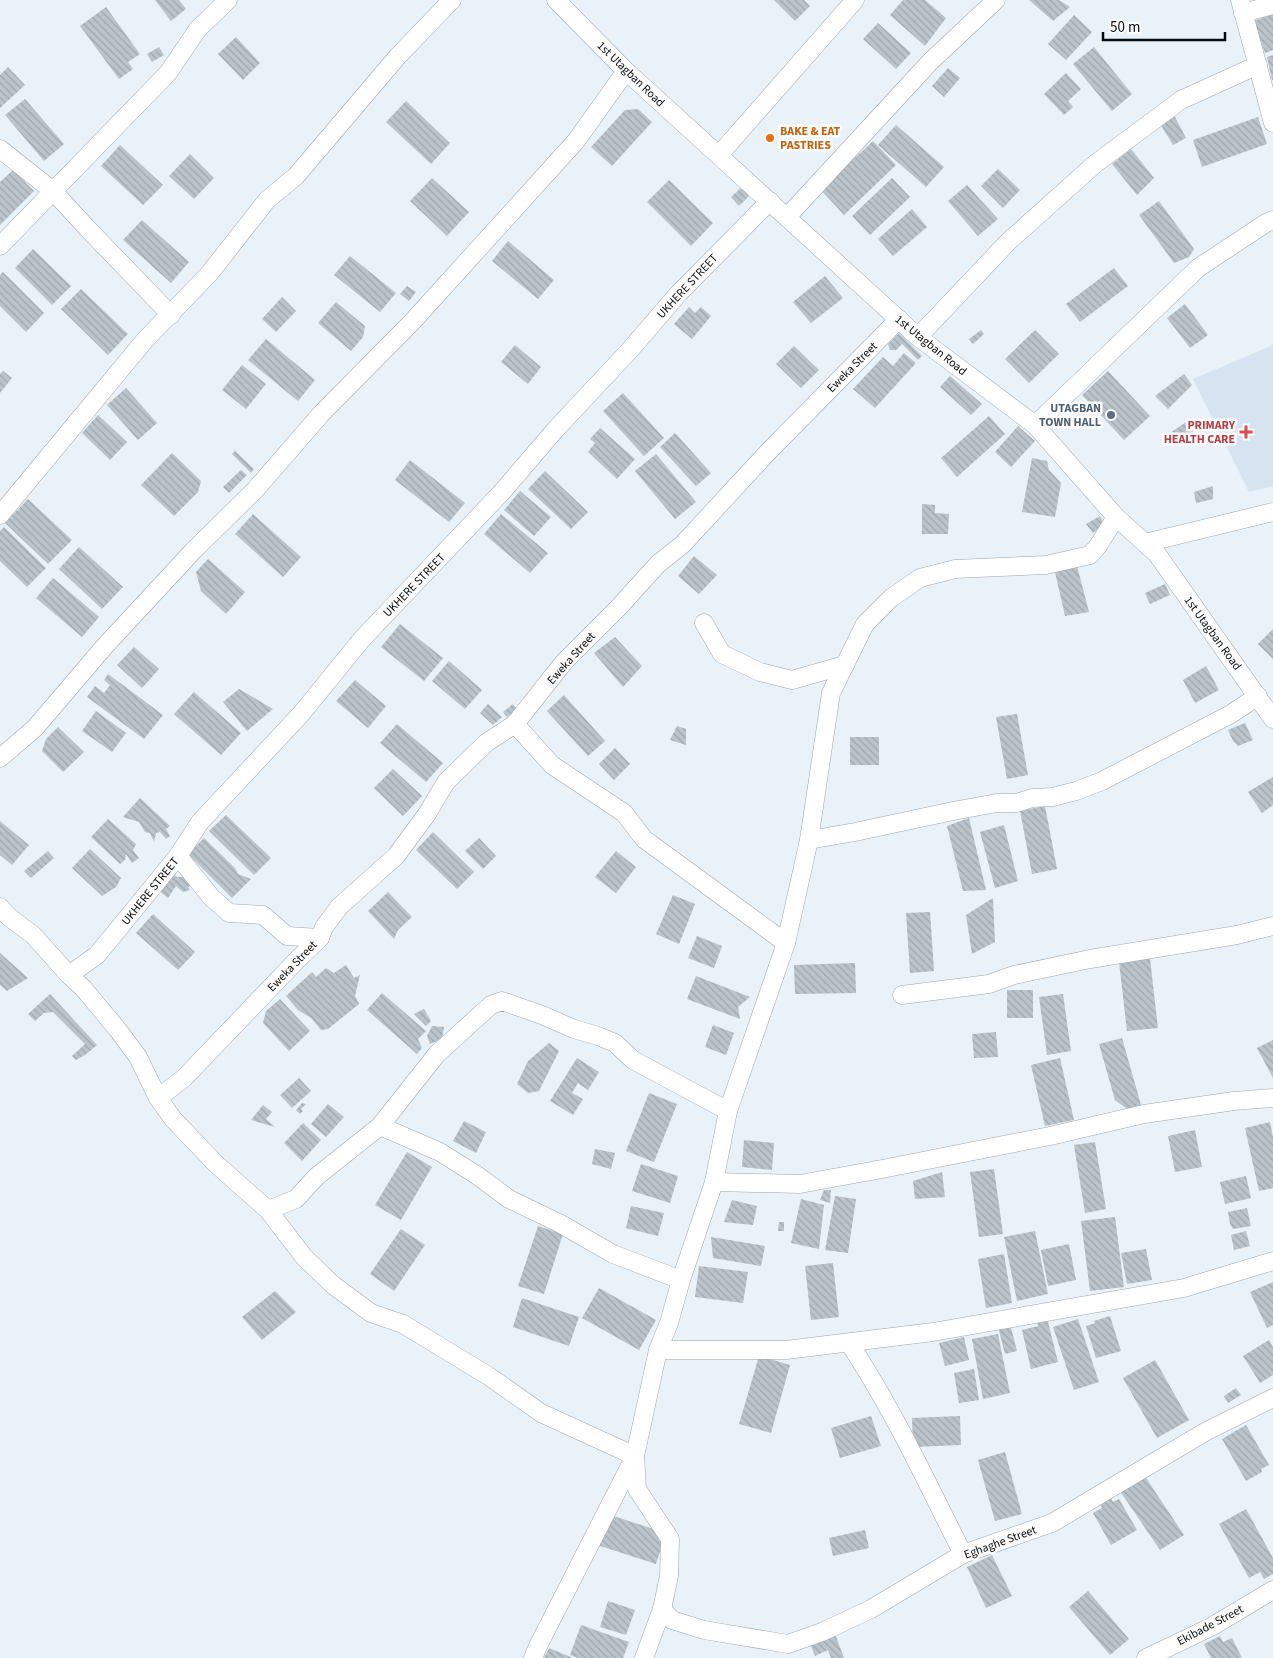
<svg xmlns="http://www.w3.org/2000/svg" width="1273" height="1658" viewBox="0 0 1273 1658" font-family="'Source Sans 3',sans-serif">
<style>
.built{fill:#d5e4f0}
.building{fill:url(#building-back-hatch)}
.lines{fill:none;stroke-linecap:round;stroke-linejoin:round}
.street-casing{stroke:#9fa6ae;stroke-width:19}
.street{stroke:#fff;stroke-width:18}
.food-dot{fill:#e8710a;stroke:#fff;stroke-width:2}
.service-dot{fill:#5c6f8a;stroke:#fff;stroke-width:2}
.health-dot{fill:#e0444e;stroke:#fff;stroke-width:2}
.labels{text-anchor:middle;stroke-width:5;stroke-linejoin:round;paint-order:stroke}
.street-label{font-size:12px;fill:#090c0e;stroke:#fff}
.food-label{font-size:12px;font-weight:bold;fill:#c56008;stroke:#fff;text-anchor:start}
.service-label{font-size:12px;font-weight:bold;fill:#4e5e75;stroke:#fff;text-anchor:end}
.health-label{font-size:12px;font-weight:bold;fill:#be3a42;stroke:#fff;text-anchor:end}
</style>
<defs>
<pattern id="building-back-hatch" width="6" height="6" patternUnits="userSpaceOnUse" patternTransform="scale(1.25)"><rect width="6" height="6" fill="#bbc4cb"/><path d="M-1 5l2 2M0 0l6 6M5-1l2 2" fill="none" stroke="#9fa7ad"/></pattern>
</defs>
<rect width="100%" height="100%" fill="#e9f1f9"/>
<polygon class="built" points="1273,345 1273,486 1249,492 1193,379"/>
<g class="building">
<polygon points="155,0 179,0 186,9 171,21"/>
<polygon points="774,0 804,0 810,6 795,21"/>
<polygon points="903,0 925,0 946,18 925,46 890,15"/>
<polygon points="1029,0 1059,0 1070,7 1053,21"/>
<polygon points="106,7 140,54 128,62 133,69 119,79 80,26"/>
<polygon points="1273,14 1273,50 1265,53 1254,21"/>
<polygon points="1074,15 1092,32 1066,60 1048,44"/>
<polygon points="878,23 911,53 896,69 863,39"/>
<polygon points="236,37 260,63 243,80 218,54"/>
<polygon points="159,47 164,55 152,62 147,54"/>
<polygon points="1094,47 1132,94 1112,111 1073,64"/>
<polygon points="1273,55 1273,80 1272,80 1267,57"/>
<polygon points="8,67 25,85 0,108 0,75"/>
<polygon points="948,68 960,78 944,97 932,86"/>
<polygon points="1066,73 1081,89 1068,101 1073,107 1064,115 1044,94"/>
<polygon points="25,99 64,144 44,161 5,115"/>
<polygon points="406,101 450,143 431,164 386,122"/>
<polygon points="638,109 652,122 612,166 591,147 625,110"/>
<polygon points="1174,115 1186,138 1173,145 1159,122"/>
<polygon points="1258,117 1267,144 1202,167 1193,140"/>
<polygon points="896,125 944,167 926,187 878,145"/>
<polygon points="873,141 896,165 844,215 821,190"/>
<polygon points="120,145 163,185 143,205 101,166"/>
<polygon points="1131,149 1154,178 1137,195 1112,164"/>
<polygon points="190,154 214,178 194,199 169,176"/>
<polygon points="998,169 1020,190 1003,208 981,186"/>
<polygon points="13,170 34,191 0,225 0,182"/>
<polygon points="432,178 469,212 447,236 410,201"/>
<polygon points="892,178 910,197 870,235 852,216"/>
<polygon points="669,180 713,223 691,246 647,202"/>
<polygon points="967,185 998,219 978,236 948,201"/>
<polygon points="743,186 751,194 739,206 731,197"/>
<polygon points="1159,201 1194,249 1189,257 1174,263 1139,215"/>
<polygon points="912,209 927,227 893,256 878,239"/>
<polygon points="142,220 189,262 171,283 123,240"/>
<polygon points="508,241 554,280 538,299 492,261"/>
<polygon points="33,249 71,286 52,305 15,268"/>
<polygon points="350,256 396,293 380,312 334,275"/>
<polygon points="1114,268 1128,286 1080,322 1066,304"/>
<polygon points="3,272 44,313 26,332 0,306 0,275"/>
<polygon points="825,276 843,298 811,323 793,302"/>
<polygon points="407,286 416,292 409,301 400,294"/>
<polygon points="81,289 128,334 108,355 61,309"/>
<polygon points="282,297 296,311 276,332 262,319"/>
<polygon points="336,302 365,326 363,337 351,351 318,323"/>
<polygon points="1185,304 1208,335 1190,348 1167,318"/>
<polygon points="689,307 695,313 701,307 711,316 692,339 674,324"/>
<polygon points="981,330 984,334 973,344 969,339"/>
<polygon points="1035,330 1059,354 1029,383 1005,359"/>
<polygon points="899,333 922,356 918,360 902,344 896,350 890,350 888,344"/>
<polygon points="266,339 315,380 298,401 248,360"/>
<polygon points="515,345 541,367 528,384 501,362"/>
<polygon points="794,346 819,370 801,388 776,364"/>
<polygon points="904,353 916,363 875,408 853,389 883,357 893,366"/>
<polygon points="242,365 266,384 246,409 222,390"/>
<polygon points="3,371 12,378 0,393 0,374"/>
<polygon points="1108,371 1150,416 1124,440 1082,395"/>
<polygon points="1184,374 1192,385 1168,409 1155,396"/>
<polygon points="950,376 982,404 971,415 940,387"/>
<polygon points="126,388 157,423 138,440 107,405"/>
<polygon points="623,393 664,438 644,456 603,411"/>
<polygon points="98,415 127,442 110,460 82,433"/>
<polygon points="989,416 1005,434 957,477 941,458"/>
<polygon points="1189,420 1196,429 1176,443 1170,433"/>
<polygon points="1018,426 1035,441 1011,467 995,452"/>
<polygon points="600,428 635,459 617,479 588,452 595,443 590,439"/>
<polygon points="675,433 711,473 696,486 660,447"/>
<polygon points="235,451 254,469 251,473 232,454"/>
<polygon points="172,453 201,481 198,492 174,516 141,485"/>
<polygon points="656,454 696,502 675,519 635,471"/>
<polygon points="1032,458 1047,461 1049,470 1061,483 1055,517 1022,512"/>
<polygon points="410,460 465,503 449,522 395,480"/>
<polygon points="241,470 247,475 229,493 223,487"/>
<polygon points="545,471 588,512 571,529 528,489"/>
<polygon points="1213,486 1213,499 1196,503 1194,492"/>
<polygon points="520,491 551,517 534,536 504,510"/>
<polygon points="28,499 72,540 48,564 5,523"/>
<polygon points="922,504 935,505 935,513 949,514 948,534 922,534"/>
<polygon points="253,514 301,557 283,577 235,534"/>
<polygon points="501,514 548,553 530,573 484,534"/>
<polygon points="1100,516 1104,524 1093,533 1086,524"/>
<polygon points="4,527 46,568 27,587 0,561 0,531"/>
<polygon points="79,547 123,587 102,609 59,569"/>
<polygon points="694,556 717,575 699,594 678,576"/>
<polygon points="208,559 245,592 226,614 201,591 196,572"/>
<polygon points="1077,566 1089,612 1065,616 1055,572"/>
<polygon points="53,578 99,617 82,637 36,598"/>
<polygon points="1165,584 1170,595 1150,604 1145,593"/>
<polygon points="400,624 443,658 424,681 381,647"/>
<polygon points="1273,629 1273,659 1258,644"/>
<polygon points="615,637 642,666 623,687 594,653"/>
<polygon points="134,647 159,669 142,688 117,665"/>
<polygon points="449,661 482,690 465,709 432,681"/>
<polygon points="1206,666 1219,690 1195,703 1183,680"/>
<polygon points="108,674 163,715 144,739 87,697 95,686 104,693 110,685 104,680"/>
<polygon points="355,680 386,706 368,728 336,701"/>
<polygon points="239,689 273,709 247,731 223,702"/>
<polygon points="194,692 241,733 221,755 174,714"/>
<polygon points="564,695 605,741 588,756 547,711"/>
<polygon points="488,704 502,717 493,725 480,713"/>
<polygon points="513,704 517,709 507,717 503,712"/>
<polygon points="96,711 126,733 112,752 82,731"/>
<polygon points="1017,714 1028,775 1007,779 996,717"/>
<polygon points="1245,723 1253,740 1238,746 1233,741 1228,730"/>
<polygon points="397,724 443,763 426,782 380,743"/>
<polygon points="677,726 686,729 686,745 670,740"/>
<polygon points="58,727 84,752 63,772 42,751 46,739"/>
<rect x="850" y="737" width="29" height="28"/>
<polygon points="615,748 630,764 614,780 599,764"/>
<polygon points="393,769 422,796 403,816 374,788"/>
<polygon points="1273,777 1273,805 1262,813 1248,792"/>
<polygon points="140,798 170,826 166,829 170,836 166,839 160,832 156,833 154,842 150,833 145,832 139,822 123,817"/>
<polygon points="1045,806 1057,869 1032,874 1020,811"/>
<polygon points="226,815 271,858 254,875 209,831"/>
<polygon points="969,818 986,890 963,891 947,826"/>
<polygon points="108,819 136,844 133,850 139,858 132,863 126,854 125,860 120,864 91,837"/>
<polygon points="0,821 29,845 12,865 0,855"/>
<polygon points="1004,825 1018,881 995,888 980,832"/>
<polygon points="433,832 474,872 457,889 416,850"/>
<polygon points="204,838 235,868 238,874 251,879 232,898 188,854"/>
<polygon points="479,838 496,856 483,869 465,851"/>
<polygon points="90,849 121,878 116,887 102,896 72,868"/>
<polygon points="48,851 54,858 31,878 24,871"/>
<polygon points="616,851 636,867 616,893 595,877"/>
<polygon points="174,874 177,877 184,877 191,885 188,887 190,890 183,892 176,886 168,898 158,890 167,879"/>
<polygon points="388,892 412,917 398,930 394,939 368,911"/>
<polygon points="673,895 695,904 679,944 656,934"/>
<polygon points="993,898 995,942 972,954 966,915"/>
<polygon points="930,912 934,971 910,973 906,913"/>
<polygon points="153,914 195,952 178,970 136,933"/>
<polygon points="697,936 722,946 714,968 688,958"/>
<polygon points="0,953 28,978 7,991 0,985"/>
<polygon points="1150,959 1158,1028 1127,1031 1119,962"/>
<polygon points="855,963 856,993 795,994 794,965"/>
<polygon points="346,965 354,978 360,975 355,996 359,1004 328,1029 321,1030 311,1018 298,1010 286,996 312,972 316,977 326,968 334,973"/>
<polygon points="696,976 750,997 738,1007 740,1019 687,999"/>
<rect x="1007" y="990" width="26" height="28"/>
<polygon points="382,993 426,1031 418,1039 422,1048 417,1054 367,1010"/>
<polygon points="50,994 97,1045 85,1055 76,1060 72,1056 85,1044 53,1012 44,1013 35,1021 28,1014"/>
<polygon points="1063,994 1071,1051 1047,1055 1039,997"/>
<polygon points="280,999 310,1031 289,1051 263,1023 266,1011"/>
<polygon points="424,1009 431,1021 426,1026 414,1014"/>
<polygon points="713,1025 734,1033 726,1055 705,1047"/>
<polygon points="432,1026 444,1027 442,1039 430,1044 427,1036"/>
<polygon points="996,1032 998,1057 974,1058 972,1034"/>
<polygon points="1122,1038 1141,1105 1127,1109 1115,1100 1099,1044"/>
<polygon points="1273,1040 1273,1078 1257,1048"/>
<polygon points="549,1043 559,1051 539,1091 528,1093 517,1084 528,1061"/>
<polygon points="577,1058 599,1072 588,1090 578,1083 572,1093 583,1099 573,1115 550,1101"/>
<polygon points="1060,1058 1074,1120 1045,1126 1031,1065"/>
<polygon points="299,1078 311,1091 292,1108 280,1095"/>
<polygon points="649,1093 677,1104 654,1162 626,1151"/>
<polygon points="302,1103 306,1104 301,1109 303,1111 300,1114 296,1110"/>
<polygon points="328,1104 344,1117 326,1137 311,1124"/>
<polygon points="263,1105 272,1112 266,1119 275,1127 251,1120"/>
<polygon points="464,1121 486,1132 476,1153 453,1141"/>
<polygon points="1270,1122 1273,1137 1273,1188 1259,1191 1245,1128"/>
<polygon points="303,1123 321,1140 302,1161 284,1143"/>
<polygon points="1195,1130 1202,1167 1175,1172 1168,1136"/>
<polygon points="744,1140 774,1143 772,1170 742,1167"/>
<polygon points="1095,1142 1106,1209 1085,1213 1074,1145"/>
<polygon points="595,1149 615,1153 611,1169 592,1164"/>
<polygon points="407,1152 432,1167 401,1220 375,1205"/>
<polygon points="641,1164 678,1176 670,1203 632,1191"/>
<polygon points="994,1169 1003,1234 979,1237 970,1172"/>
<polygon points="942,1172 945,1197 915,1199 913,1181"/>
<polygon points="1246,1176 1251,1198 1225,1204 1220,1182"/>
<polygon points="824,1190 831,1190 830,1203 820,1200"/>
<polygon points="835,1196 856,1199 848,1253 825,1250"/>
<polygon points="801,1199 824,1205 819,1249 791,1243"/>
<polygon points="732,1200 757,1206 753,1225 724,1222"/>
<polygon points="631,1206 664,1213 658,1236 626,1228"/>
<polygon points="1247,1208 1251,1226 1233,1229 1230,1224 1228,1212"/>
<polygon points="1115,1217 1124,1287 1090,1291 1081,1221"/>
<polygon points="779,1222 784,1222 784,1231 778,1231"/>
<polygon points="538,1226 563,1234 544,1294 518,1286"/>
<polygon points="401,1229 425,1245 394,1291 370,1274"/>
<polygon points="1035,1231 1048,1294 1017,1301 1004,1237"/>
<polygon points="1246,1231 1250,1246 1234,1250 1231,1235"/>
<polygon points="711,1237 765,1246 761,1266 713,1258"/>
<polygon points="1069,1244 1076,1280 1048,1286 1041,1250"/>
<polygon points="1146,1249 1152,1280 1127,1284 1121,1253"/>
<polygon points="1004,1254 1012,1303 986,1308 978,1259"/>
<polygon points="833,1263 839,1317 811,1320 805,1266"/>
<polygon points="699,1266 748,1272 743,1303 695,1297"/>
<polygon points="1273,1282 1273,1325 1267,1328 1250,1292"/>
<polygon points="599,1288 656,1320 639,1350 582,1318"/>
<polygon points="275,1291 296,1312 262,1340 242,1317"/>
<polygon points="522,1298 579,1317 569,1346 513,1327"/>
<polygon points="1110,1316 1121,1351 1096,1358 1086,1326 1095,1323 1094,1321"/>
<polygon points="1047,1318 1058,1362 1031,1369 1022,1330 1038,1326 1037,1320"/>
<polygon points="1078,1319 1099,1382 1074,1390 1053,1327"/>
<polygon points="1010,1324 1017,1351 1005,1354 998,1327"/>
<polygon points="998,1334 1010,1393 983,1399 972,1339"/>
<polygon points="964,1337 969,1360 945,1366 939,1343"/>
<polygon points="1269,1340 1273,1347 1273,1375 1260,1383 1243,1356"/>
<polygon points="759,1356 790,1365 771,1433 739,1424"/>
<polygon points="1155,1360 1189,1420 1157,1438 1123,1378"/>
<polygon points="974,1369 979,1400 959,1403 954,1373"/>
<polygon points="1236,1388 1241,1395 1228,1403 1224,1396"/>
<polygon points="871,1416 881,1446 840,1458 831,1428"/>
<polygon points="960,1416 961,1445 913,1447 912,1418"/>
<polygon points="1246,1425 1269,1465 1261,1469 1262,1472 1246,1481 1222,1439"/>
<polygon points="1005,1452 1022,1514 995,1521 978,1460"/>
<polygon points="1144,1475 1184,1535 1160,1550 1120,1491"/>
<polygon points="1110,1496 1113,1502 1119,1499 1137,1530 1111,1545 1093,1513 1102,1508 1099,1502"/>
<polygon points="1246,1509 1273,1558 1273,1574 1264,1579 1260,1572 1249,1578 1219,1524"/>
<polygon points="607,1514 666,1533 656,1564 597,1545"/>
<polygon points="865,1530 869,1548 833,1556 829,1538"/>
<polygon points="992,1555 1012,1596 986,1608 967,1567"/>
<polygon points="1088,1591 1129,1639 1110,1655 1069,1607"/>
<polygon points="608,1601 635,1610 626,1635 600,1627"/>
<polygon points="581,1625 629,1642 623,1658 578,1658 570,1655"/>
<polygon points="835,1634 844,1658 831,1658 828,1650 815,1656 810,1644"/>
<polygon points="1220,1636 1223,1642 1232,1638 1242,1658 1211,1658 1204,1644"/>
<polygon points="549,1648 573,1658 544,1658"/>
</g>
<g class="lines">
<defs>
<g id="street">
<polyline points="556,0 626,71 918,337 1035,425 1116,517 1157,554 1273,719"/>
<polyline points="1240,0 1273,123"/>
<polyline points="1243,13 1273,5"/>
<polyline points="0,149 53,191 87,228 171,315"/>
<polyline points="719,155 855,0"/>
<polyline points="787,217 930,62 996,0"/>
<polyline points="0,246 168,73 198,29 228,0"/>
<polyline points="918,337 1008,242 1095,164 1181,100 1258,65"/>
<polyline points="1035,425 1198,268 1266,223 1273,220"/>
<polyline points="0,515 145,340 209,274 267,200 296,176 398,56 452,0"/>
<polyline points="1145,543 1273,512"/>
<polyline points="704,623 722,654 760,672 792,680 845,665"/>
<polyline points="515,724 552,765 624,813 644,839 786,943"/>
<polyline points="0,758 35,728 104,647 193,551 255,490 321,414 412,322 576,141 626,71"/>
<polyline points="809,840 855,832 953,811 997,803 1017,803 1032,798 1053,797 1076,791 1102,781 1231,714 1258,696"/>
<polyline points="178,856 211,897 229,913 263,915 287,936 320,938"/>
<polyline points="0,907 9,917 33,935 69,975 83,988 118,1030 138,1057 158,1098 173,1119 216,1164 268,1210 304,1257 333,1285 371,1313 403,1324 490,1377 541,1413 635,1456 637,1489 670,1539 669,1576 662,1609 644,1658"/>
<polyline points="69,975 97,955 178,856 200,822 301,714 362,639 501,493 555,430 629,351 679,293 770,201"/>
<polyline points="902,995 989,984 1014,975 1090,959 1237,935 1273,926"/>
<polyline points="158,1098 184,1078 297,960 320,938 324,927 340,906 396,856 427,814 446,782 486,743 515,724 564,662 618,608 658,564 683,544 768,452 899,319"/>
<polyline points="380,1126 440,1152 478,1176 509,1199 559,1223 613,1254 681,1280"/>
<polyline points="714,1182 800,1184 882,1169 1050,1136 1144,1114 1234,1101 1273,1098"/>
<polyline points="268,1210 296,1199 316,1177 380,1126 437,1054 491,1005 502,1001 542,1015 574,1029 598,1036 615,1043 633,1060 728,1111"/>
<path d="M849 1343C893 1409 927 1483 963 1554"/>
<polyline points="658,1350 786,1350 933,1332 1184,1288 1273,1261"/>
<polyline points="662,1609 672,1620 704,1630 788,1644 822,1632 871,1609 963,1554 1052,1523 1205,1432 1273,1398"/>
<polyline points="533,1658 538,1646 635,1456 658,1350 669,1323 681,1280 714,1182 728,1111 786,943 809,840 831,693 865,624 891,598 920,578 955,569 1046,565 1090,555 1098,546 1116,517"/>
<polyline points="1146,1658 1211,1627 1273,1590"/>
</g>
</defs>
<use href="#street" class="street-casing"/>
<use href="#street" class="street"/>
</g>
<circle class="food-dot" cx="770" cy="138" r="5"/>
<circle class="service-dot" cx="1111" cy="415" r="5"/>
<path class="health-dot" d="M1243.5 424.5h5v5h5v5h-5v5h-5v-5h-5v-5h5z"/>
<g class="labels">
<g class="street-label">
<text transform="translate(631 74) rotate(44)" y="4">1st Utagban Road</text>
<text transform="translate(687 286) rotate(-47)" y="4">UKHERE STREET</text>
<text transform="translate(931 345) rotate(39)" y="4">1st Utagban Road</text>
<text transform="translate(852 367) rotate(-45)" y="4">Eweka Street</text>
<text transform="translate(414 585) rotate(-46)" y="4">UKHERE STREET</text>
<text transform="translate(1213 633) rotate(54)" y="4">1st Utagban Road</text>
<text transform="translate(571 658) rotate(-48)" y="4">Eweka Street</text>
<text transform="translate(150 891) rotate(-51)" y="4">UKHERE STREET</text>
<text transform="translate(292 966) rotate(-46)" y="4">Eweka Street</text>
<text transform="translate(1000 1542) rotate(-20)" y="4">Eghaghe Street</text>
<text transform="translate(1210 1625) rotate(-28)" y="4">Ekibade Street</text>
</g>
<g class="food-label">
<text x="780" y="135">BAKE &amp; EAT<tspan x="780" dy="14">PASTRIES</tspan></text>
</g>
<g class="service-label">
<text x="1101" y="412">UTAGBAN<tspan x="1101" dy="14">TOWN HALL</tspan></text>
</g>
<g class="health-label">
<text x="1235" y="429">PRIMARY<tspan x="1235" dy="14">HEALTH CARE</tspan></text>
</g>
</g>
<path d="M1103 32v8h122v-8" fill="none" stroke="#090c0e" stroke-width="2.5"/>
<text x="1110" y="32" font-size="15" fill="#090c0e" stroke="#ffffff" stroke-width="4" paint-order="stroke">50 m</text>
</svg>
